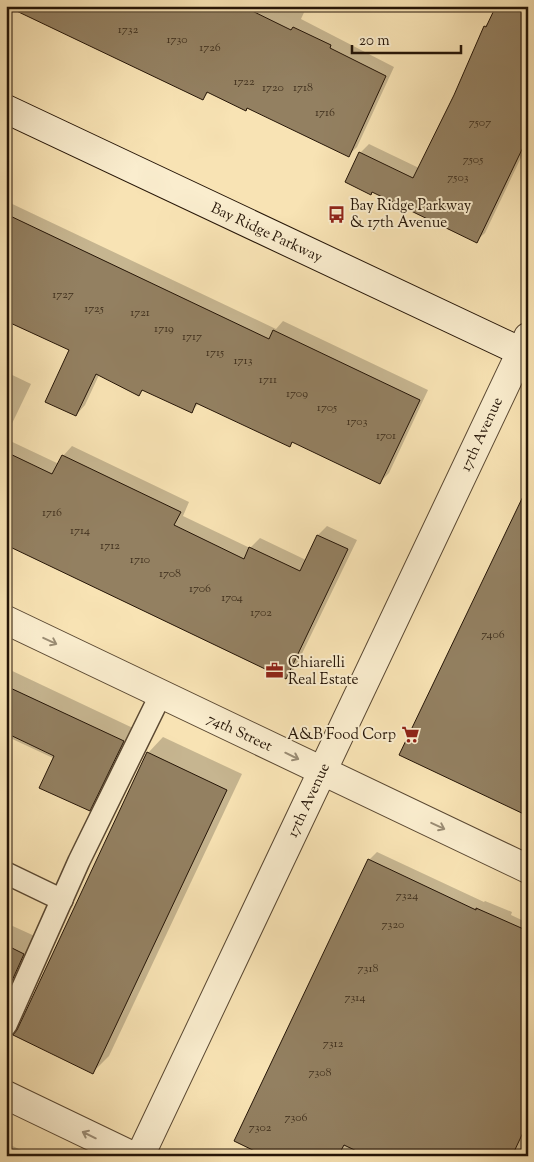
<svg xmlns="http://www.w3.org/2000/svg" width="534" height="1162" viewBox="0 0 534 1162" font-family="'Sorts Mill Goudy',serif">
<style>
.shadow{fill:#0003}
.building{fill:#938061;stroke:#251507}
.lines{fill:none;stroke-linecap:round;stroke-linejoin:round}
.lane-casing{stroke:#5a4832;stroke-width:24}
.street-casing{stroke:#5a4832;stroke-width:30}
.secondary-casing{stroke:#251507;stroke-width:30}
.lane{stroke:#faedce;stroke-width:21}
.street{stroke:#faedce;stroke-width:28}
.secondary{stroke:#faedce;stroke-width:28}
.oneway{stroke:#9a8c74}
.labels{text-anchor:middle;stroke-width:4;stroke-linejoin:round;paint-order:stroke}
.number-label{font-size:12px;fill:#40301e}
.poi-label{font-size:15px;fill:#251507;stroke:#faedce;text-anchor:start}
.street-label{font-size:15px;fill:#251507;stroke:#faedce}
</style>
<rect width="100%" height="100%" fill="#f8e3b4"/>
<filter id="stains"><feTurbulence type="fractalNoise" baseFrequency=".004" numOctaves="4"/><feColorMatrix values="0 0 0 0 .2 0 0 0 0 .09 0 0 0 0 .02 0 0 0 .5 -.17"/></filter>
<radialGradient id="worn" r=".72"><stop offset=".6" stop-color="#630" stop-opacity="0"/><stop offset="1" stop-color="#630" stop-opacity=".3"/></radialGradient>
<g class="shadow">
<polygon points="8,6 307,6 301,19 394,67 357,147 349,155 248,107 209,92 203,98"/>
<polygon points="528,6 528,143 485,233 476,241 373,191 371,194 347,182 360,153 369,144 419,168 455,95 485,26 489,22"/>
<polygon points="6,201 276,329 283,321 428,390 389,473 380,482 293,441 289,445 199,403 191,412 144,389 139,394 99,375 85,405 76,415 71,350 12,322 6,334"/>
<polygon points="6,372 31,384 6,436"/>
<polygon points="6,439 59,464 63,456 72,446 189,502 183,516 250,548 260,538 306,560 318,535 327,526 357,540 295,668 286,677 6,543"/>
<polygon points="6,668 135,729 102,797 89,810 40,787 53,758 8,737 6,741"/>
<polygon points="163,737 242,774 109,1056 93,1072 148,753"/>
<polygon points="377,852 484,902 485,901 512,912 511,915 528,923 528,1156 268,1156 369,860"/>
<polygon points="6,923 39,938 6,1012"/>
<polygon points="6,1143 34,1156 6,1156"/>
</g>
<g class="building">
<polygon points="6,6 242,6 291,30 293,27 331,45 330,48 386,76 349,157 247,108 246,111 207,92 203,100"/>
<polygon points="496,6 528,6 528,137 477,243 372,192 371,195 345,182 359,152 413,178 454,95 484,26 486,27"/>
<polygon points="6,214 269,339 273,330 420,400 380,484 292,442 290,447 196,403 192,413 142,390 139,396 96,374 76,416 45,402 69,350 6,321"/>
<polygon points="6,452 52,474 62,455 181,512 174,525 244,559 249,547 300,571 317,535 348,549 286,679 6,545"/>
<polygon points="528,486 528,816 399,755"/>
<polygon points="6,686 124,741 90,811 39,788 54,756 6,733"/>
<polygon points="147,752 227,790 93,1074 13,1035 17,1030"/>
<polygon points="368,859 476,910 476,908 528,931 528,1122 512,1156 367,1156 344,1145 338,1156 265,1156 234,1141"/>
<polygon points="6,945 24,954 6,994"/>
</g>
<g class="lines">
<defs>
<g id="lane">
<polyline points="6,873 62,900"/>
<polyline points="6,1025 79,861 161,694"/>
</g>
<g id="street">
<polyline points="6,620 528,869"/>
<polyline points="6,1095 133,1156"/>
<polyline points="140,1156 528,337"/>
</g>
<polyline id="secondary" points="6,109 528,355"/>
</defs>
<use href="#lane" class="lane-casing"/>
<use href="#street" class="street-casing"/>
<use href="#secondary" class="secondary-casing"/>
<use href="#lane" class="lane"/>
<use href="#street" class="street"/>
<use href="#secondary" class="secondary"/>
</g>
<defs><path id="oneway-shaft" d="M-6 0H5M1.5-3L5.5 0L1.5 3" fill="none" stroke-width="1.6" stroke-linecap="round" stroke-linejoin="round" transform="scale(1.25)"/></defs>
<g class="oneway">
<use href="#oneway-shaft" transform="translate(50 641) rotate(25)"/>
<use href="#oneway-shaft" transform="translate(292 756) rotate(26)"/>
<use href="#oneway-shaft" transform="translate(438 826) rotate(25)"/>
<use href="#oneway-shaft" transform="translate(89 1135) rotate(-154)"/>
</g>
<defs>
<symbol id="bus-bare" viewBox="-9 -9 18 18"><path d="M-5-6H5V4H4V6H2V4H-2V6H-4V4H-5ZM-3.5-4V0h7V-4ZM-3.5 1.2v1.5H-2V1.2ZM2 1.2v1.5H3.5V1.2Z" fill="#8f2418" stroke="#faedce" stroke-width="2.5" paint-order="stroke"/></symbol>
<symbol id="office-bare" viewBox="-9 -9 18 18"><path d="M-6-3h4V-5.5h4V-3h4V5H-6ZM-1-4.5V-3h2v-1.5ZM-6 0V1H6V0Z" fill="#8f2418" stroke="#faedce" stroke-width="2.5" paint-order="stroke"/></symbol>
<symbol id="supermarket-bare" viewBox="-9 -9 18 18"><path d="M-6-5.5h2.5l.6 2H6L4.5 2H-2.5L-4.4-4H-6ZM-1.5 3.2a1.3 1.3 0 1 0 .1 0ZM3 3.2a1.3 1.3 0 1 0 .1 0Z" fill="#8f2418" stroke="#faedce" stroke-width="2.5" paint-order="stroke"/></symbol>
</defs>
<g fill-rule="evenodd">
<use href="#bus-bare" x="324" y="202" width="25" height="25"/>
<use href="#office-bare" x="262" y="658" width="25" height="25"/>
<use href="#supermarket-bare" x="398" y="722" width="25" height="25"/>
</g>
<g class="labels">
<g class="number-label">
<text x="128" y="33">1732</text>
<text x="177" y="43">1730</text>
<text x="210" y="51">1726</text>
<text x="244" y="85">1722</text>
<text x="273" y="91">1720</text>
<text x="303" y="91">1718</text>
<text x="325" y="116">1716</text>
<text x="480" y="126">7507</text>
<text x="473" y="163">7505</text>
<text x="458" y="181">7503</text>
<text x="63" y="298">1727</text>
<text x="94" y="312">1725</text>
<text x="140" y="316">1721</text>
<text x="164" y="332">1719</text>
<text x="192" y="340">1717</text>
<text x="215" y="356">1715</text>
<text x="243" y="364">1713</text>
<text x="268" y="383">1711</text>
<text x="297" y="397">1709</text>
<text x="327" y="411">1705</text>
<text x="357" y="425">1703</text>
<text x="386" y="439">1701</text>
<text x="52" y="516">1716</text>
<text x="80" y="534">1714</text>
<text x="110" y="549">1712</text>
<text x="140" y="563">1710</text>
<text x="170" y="577">1708</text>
<text x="200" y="592">1706</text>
<text x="232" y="601">1704</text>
<text x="261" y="616">1702</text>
<text x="493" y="638">7406</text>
<text x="407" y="899">7324</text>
<text x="393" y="928">7320</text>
<text x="368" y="972">7318</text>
<text x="355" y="1001">7314</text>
<text x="333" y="1047">7312</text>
<text x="320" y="1076">7308</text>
<text x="296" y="1121">7306</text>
<text x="260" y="1131">7302</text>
</g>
<g class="poi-label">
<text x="350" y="210">Bay Ridge Parkway<tspan x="350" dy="17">&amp; 17th Avenue</tspan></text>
<text x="288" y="667">Chiarelli<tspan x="288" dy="17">Real Estate</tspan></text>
<text x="396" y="739" text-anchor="end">A&amp;B Food Corp</text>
</g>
<g class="street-label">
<text transform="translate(267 232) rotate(25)" y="5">Bay Ridge Parkway</text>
<text transform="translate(481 434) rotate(-65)" y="5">17th Avenue</text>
<text transform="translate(240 732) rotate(25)" y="5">74th Street</text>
<text transform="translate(308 800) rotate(-65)" y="5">17th Avenue</text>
</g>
</g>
<rect width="534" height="1162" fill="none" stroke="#f8e3b4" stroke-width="25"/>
<rect x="8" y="8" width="519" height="1147" fill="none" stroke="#251507" stroke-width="2.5"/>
<rect x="12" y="12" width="509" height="1137" fill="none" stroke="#251507"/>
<path d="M352 45v8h109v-8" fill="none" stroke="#251507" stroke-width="2.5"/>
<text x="359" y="45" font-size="15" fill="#251507" stroke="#faedce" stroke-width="4" paint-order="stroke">20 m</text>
<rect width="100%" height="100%" filter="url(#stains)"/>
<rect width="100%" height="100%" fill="url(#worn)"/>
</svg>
